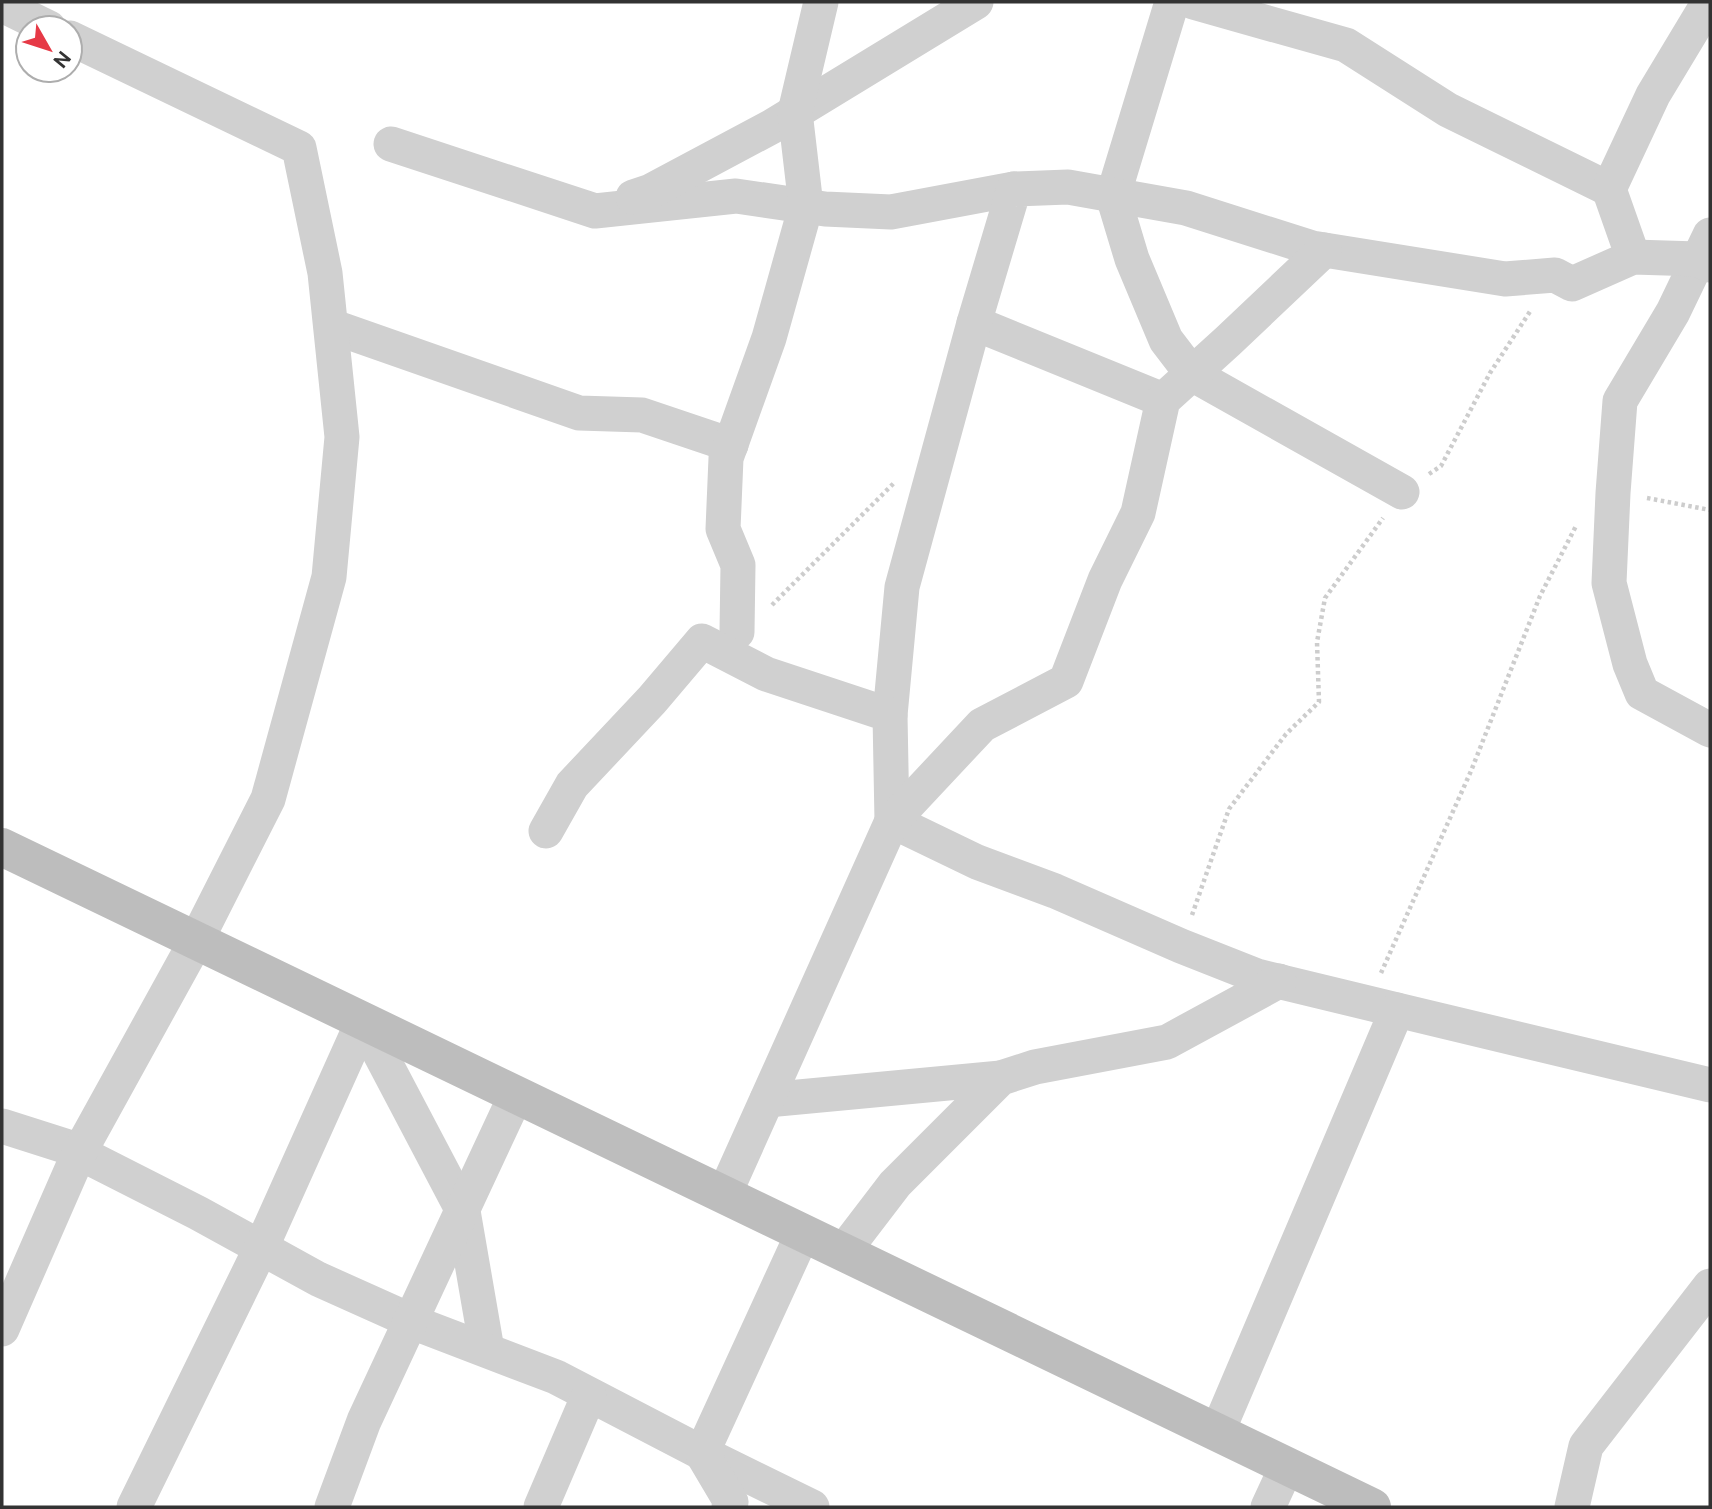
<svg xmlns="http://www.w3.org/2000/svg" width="1712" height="1509" viewBox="0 0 1712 1509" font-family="'Public Sans',sans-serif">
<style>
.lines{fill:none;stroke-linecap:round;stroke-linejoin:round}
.path{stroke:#cdcdcd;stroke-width:4.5;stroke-dasharray:3.5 3.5;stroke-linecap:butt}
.street{stroke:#d0d0d0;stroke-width:35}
.secondary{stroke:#bdbdbd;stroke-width:38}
</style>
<rect width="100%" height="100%" fill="#fff"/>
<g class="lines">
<g class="path">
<polyline points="1429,474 1441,466 1490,373 1531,310"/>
<polyline points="1647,498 1710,510"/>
<polyline points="772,605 894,483"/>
<polyline points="1192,915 1229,809 1286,734 1319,702 1317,642 1325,598 1383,518"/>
<polyline points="1381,973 1471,771 1540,596 1576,526"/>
</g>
<g class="street">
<polyline points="1172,2 1113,196 1132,259 1166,340 1192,374 1402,492"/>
<polyline points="1193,2 1346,45 1448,110 1609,189"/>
<polyline points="2,5 49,28"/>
<polyline points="391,144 595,211 736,196 825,209 891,212 1014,189"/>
<polyline points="633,197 651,191 771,127 976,2"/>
<polyline points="1710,235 1673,312 1620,401 1613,493 1609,583 1630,664 1642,693 1710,730"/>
<polyline points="1633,257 1609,189 1653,95 1709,2"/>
<polyline points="974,323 1163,400"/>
<polyline points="331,326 579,413 642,415 731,445"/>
<polyline points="737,632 738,565 723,529 726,458 769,338 806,206 795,112 821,2"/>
<polyline points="890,715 902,587 974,323 1014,189 1068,187 1186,208 1312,248 1505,279 1555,275 1572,284 1633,257 1698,259 1710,265"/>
<polyline points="892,821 977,862 1055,891 1181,946 1257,976 1397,1010"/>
<polyline points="546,831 572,785 652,700 702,641 766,674 890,715 892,821"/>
<polyline points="363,1021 463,1211 487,1350"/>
<polyline points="767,1100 1001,1078"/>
<polyline points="2,1126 68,1147 198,1213 318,1279 425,1327 556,1377 702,1453 812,1507"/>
<polyline points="724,1195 892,821 982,725 1066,681 1105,580 1138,513 1163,400 1228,341 1324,250"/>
<polyline points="843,1252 895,1184 1001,1078 1035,1067 1167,1042 1279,981"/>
<polyline points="2,1329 79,1153 196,941 268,799 329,577 342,437 325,273 299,148 70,38"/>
<polyline points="1217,1433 1397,1010 1710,1085"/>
<polyline points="134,1507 261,1248 363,1021"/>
<polyline points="332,1507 364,1421 516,1095"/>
<polyline points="541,1507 589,1395"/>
<polyline points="729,1507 731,1502 702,1453 803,1233"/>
<polyline points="1268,1507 1287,1466"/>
<polyline points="1572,1507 1586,1446 1710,1286"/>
</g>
<polyline class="secondary" points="2,847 1372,1507"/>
</g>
<rect width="1712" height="1509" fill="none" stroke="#333333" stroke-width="7"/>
<g transform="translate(49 49) rotate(129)"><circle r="33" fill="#ffffff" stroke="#adadad" stroke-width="2"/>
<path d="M0-5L12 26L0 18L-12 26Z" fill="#e63946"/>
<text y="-10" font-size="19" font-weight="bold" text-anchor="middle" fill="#333333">N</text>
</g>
</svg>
